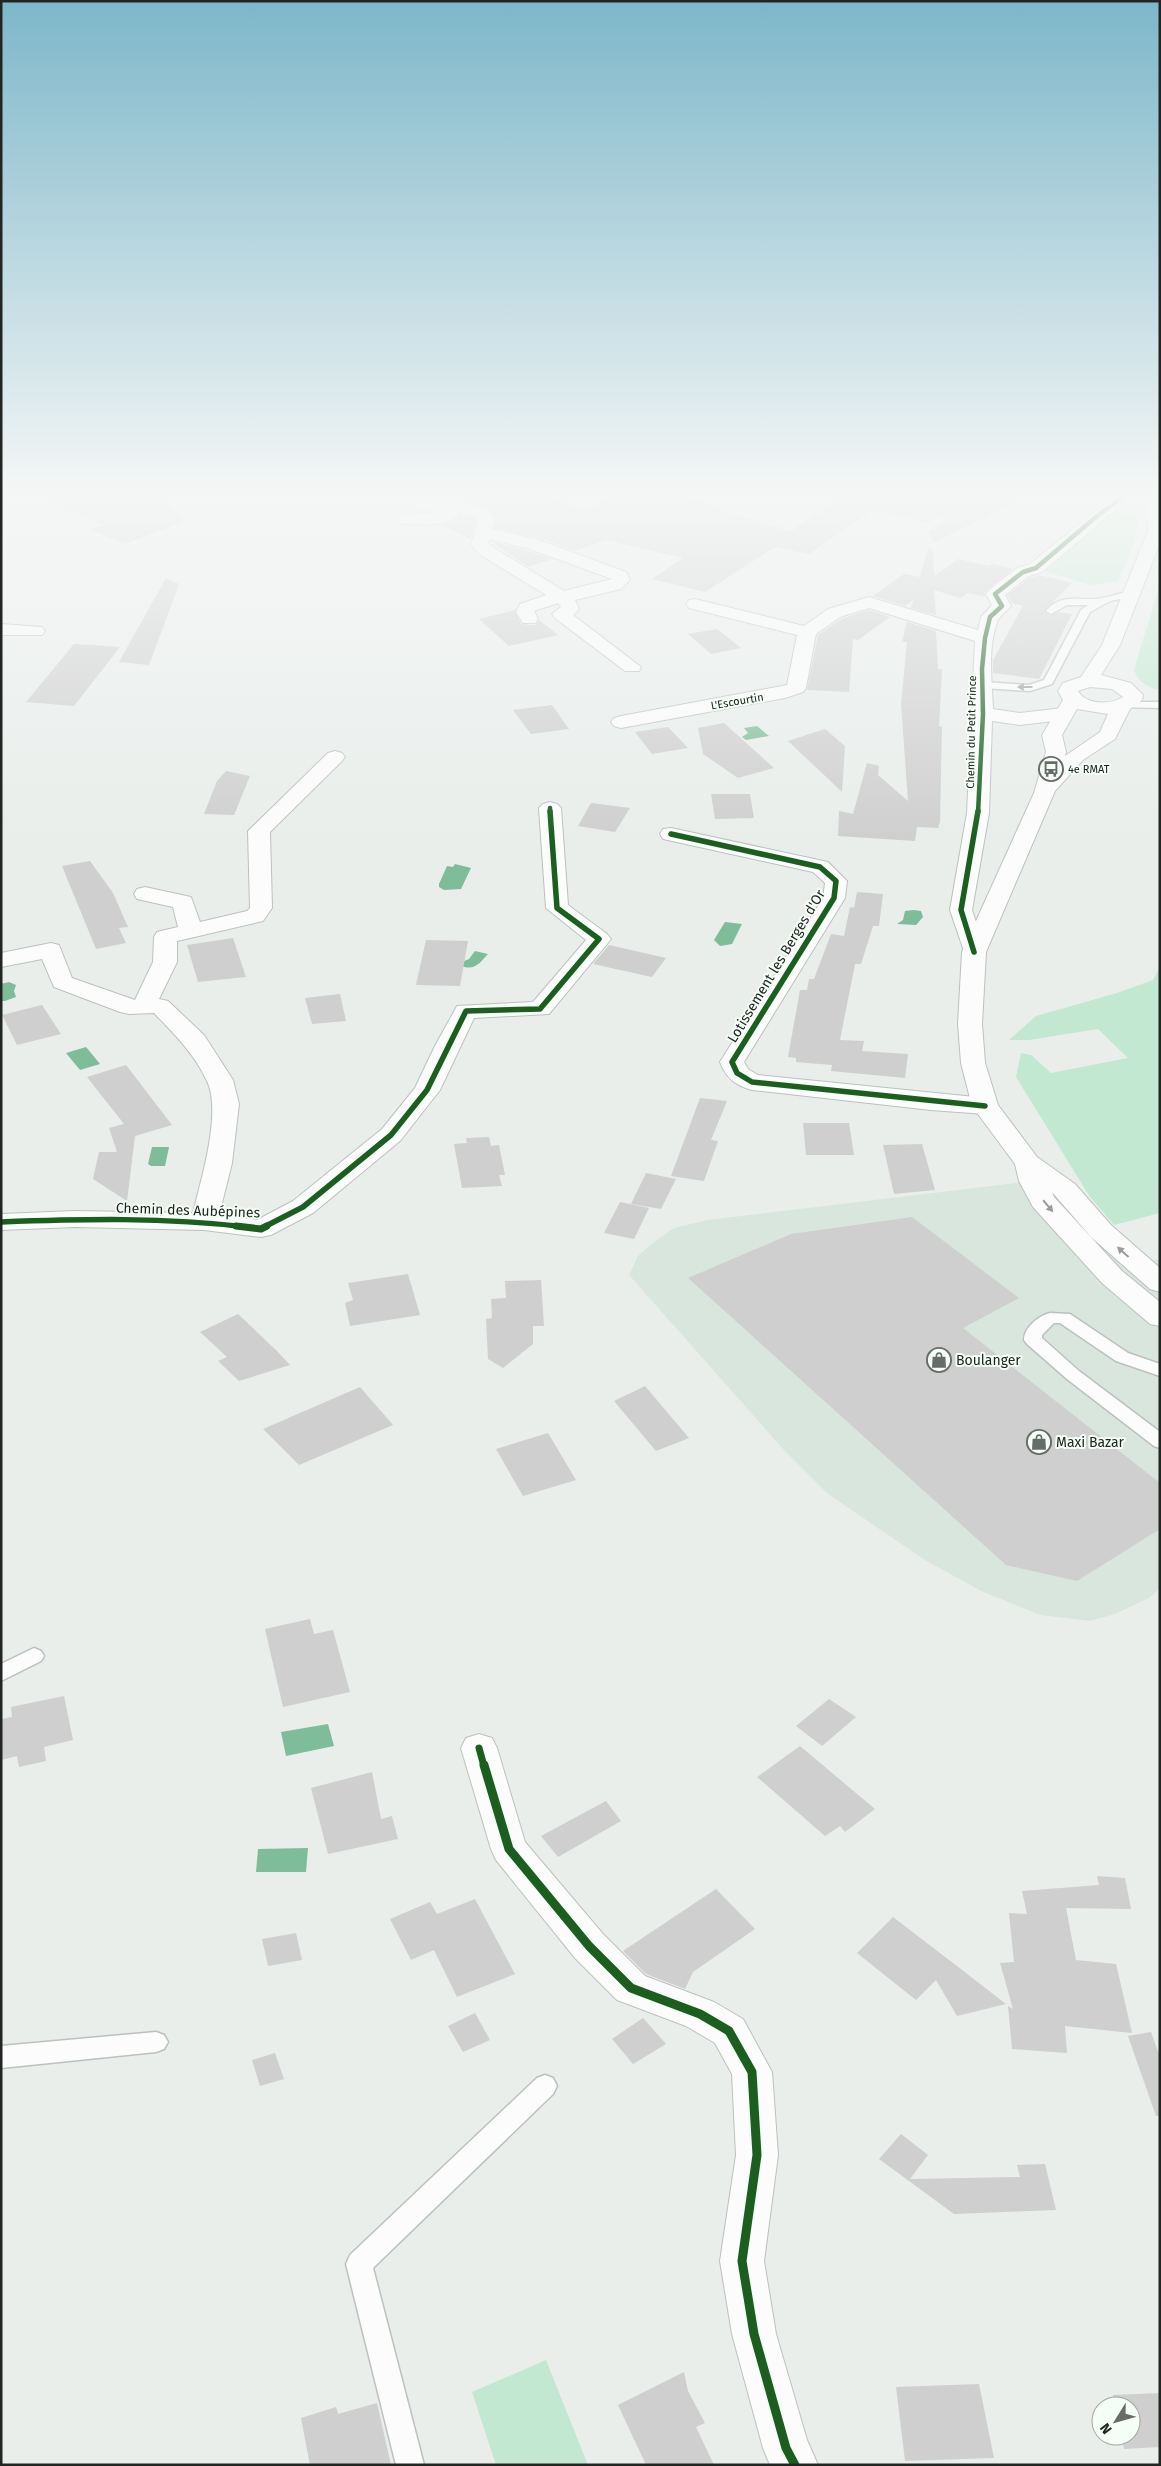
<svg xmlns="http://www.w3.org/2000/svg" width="1161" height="2466" viewBox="0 0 1161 2466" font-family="'Fira Sans',sans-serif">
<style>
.built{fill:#d9e6de}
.green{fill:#c2e8d1}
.water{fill:#7ebc9a}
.building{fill:#cecfce}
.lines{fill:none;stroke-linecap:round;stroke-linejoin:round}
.service-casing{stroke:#bcc1be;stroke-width:3}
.minor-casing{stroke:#bcc1be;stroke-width:2}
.secondary-casing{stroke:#bcc1be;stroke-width:2}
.service{fill:#fcfcfc;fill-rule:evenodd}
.minor{fill:#fcfcfc;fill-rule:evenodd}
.secondary{fill:#fcfcfc;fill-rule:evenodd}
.cycleway-far3-casing{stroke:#f4fef7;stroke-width:6}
.cycleway-far2-casing{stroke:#f4fef7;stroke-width:8}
.cycleway-far1-casing{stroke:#f4fef7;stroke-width:10}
.cycleway-casing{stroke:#f4fef7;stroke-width:12}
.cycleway-far3{stroke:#1b5e20;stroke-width:4.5}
.cycleway-far2{stroke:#1b5e20;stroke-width:5.5}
.cycleway-far1{stroke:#1b5e20;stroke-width:7}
.cycleway{stroke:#1b5e20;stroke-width:9}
.oneway{fill:#9a9c9a}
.labels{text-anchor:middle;stroke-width:4;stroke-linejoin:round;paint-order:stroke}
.far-street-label{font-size:11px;fill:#222623;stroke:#f4fef7}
.far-poi-label{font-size:11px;fill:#222623;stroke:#f4fef7;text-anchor:start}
.street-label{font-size:14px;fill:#222623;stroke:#f4fef7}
.poi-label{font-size:14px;fill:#222623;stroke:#f4fef7;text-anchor:start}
</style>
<rect width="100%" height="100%" fill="#e9eeeb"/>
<polygon class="built" points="1032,1181 1151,1261 1160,1259 1160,1588 1149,1598 1115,1614 1090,1621 1040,1615 981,1591 925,1560 828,1494 784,1450 629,1275 638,1256 654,1242 674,1228 707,1220"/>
<g class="green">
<path d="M1136 501C1143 536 1130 549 1118 581L1090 585 1041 570 1121 510 1125 502Z"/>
<path d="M1160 584V690C1147 687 1139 683 1134 670Z"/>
<polygon points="1160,967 1160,1213 1114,1225 1090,1197 1016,1077 1021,1053 1031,1055 1051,1073 1128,1058 1098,1029 1029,1040 1009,1040 1036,1016 1117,993 1153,980"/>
<polygon points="546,2360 588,2465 496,2465 472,2392"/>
</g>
<g class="water">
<polygon points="757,726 769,736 746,740 742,737 748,733 744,728"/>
<polygon points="455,864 471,868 461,889 444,890 439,887 439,884 447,866 453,867"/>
<polygon points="914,910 921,911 923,917 916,925 897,924 903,920 905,911"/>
<polygon points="725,922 742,924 732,944 720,946 714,940"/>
<path d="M475 951 488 954C480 963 474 971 462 966V962L469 959Z"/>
<polygon points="9,982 16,985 14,991 16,997 5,1001 1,1001 1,984"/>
<polygon points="86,1047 100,1064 80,1070 66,1053"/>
<polygon points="152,1147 169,1147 165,1166 151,1166 148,1164"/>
<polygon points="328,1724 334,1746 286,1756 281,1732"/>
<polygon points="308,1848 306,1872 256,1872 258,1849"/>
</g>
<g class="building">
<polygon points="28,493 158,493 186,521 125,544 89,529 103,525"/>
<polygon points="467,493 508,497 518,493 536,493 586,509 621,493 675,493 721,507 717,509 791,531 844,496 844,493 977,493 970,497 972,498 979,493 1032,493 934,543 928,532 948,517 940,515 928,523 873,510 809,554 775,547 705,592 652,579 683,558 606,540 575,551 540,538 494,528 496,519 491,509 461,499"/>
<polygon points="461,514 476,520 470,539 441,525 455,519"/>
<polygon points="490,541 526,550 552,559 529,567"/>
<polygon points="928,548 933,549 934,576 958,559 988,566 993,564 1013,569 988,589 984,593 986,597 968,593 960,598 934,590 936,615 911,608 914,599 905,606 873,596 904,574 920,577"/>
<polygon points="1039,575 1072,583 1044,611 1050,616 1058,612 1072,614 1039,679 993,673 993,660 1023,606 1012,603 1007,595 1030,578"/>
<polygon points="166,578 179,584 149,665 119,662"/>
<polygon points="515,610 521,624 535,625 539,620 558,635 509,646 479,619"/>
<polygon points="869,610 890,617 858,640 853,639 849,692 807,690 818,635 841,619"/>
<polygon points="907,622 936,631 938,669 942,669 939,726 942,727 940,822 938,827 940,828 917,827 915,841 838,836 839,811 853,814 867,763 879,766 878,775 908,801 901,704 907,642 902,642"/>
<polygon points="717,629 741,648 711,654 688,634"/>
<polygon points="74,644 120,647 74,706 26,702"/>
<polygon points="552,705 569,729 531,734 513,710"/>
<polygon points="724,723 774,768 738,778 703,754 698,728"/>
<polygon points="668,727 688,748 652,754 635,732"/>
<polygon points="825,729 845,746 842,792 788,741"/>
<polygon points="226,771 250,776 234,815 204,814 217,781"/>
<polygon points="711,794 750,794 754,818 715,819"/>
<polygon points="591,803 630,808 615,832 578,826"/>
<polygon points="90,861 113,893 128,927 119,928 126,943 96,949 62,866"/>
<polygon points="857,892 883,894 879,926 873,926 861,964 855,964 840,1040 864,1041 862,1051 908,1054 905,1078 831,1071 832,1065 796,1062 796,1058 788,1057 800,990 807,990 809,979 814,979 831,934 844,936 850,907 854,908"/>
<polygon points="233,938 246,977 198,982 187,945"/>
<polygon points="426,940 468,941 460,986 416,985"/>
<polygon points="609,945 666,958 652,977 593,964"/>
<polygon points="340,994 346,1021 312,1024 305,998"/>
<polygon points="42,1005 61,1034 17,1045 2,1015"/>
<polygon points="126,1065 172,1125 135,1136 127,1201 93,1179 99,1152 117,1152 109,1128 124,1124 87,1077"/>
<polygon points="700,1098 727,1101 711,1140 718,1141 704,1181 671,1176"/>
<polygon points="803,1123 849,1123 854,1155 806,1155"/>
<polygon points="489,1137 491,1146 499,1145 505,1175 499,1175 502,1186 462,1188 454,1144 467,1143 466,1138"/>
<polygon points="922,1144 935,1190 894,1194 883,1145"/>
<polygon points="646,1173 676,1179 661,1209 631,1204"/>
<polygon points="620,1202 649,1208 634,1239 604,1233"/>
<polygon points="912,1217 1019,1298 963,1328 1160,1483 1160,1529 1077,1581 1006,1565 688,1278 791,1234"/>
<polygon points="408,1274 420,1315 350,1326 345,1303 353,1300 348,1283"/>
<polygon points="541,1280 544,1326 533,1326 533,1344 503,1368 488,1359 486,1319 492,1318 491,1299 506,1298 505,1281"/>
<polygon points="238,1314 277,1351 290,1365 239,1381 218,1361 227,1357 200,1332"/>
<polygon points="645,1386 689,1438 656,1451 614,1401"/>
<polygon points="360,1387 393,1425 299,1465 263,1429"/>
<polygon points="548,1433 576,1480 523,1496 496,1449"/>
<polygon points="310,1619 314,1634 333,1630 350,1692 283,1707 265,1629"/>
<polygon points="64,1696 73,1740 44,1747 46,1761 19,1767 17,1756 1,1760 1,1719 12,1717 11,1707"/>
<polygon points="829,1699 856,1717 822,1746 796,1726"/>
<polygon points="800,1746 875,1809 845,1832 840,1826 825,1836 757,1777"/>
<polygon points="372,1772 381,1819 392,1816 398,1839 328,1854 311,1788"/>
<polygon points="606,1801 621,1821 558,1857 541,1836"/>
<polygon points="1097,1876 1125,1878 1131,1909 1066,1908 1076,1960 1116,1964 1132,2033 1065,2026 1067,2053 1012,2049 1008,2006 1013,2009 1000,1963 1014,1962 1009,1913 1027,1914 1022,1891 1099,1885"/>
<polygon points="716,1889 755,1929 693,1972 685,1989 646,1974 623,1951"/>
<polygon points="475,1899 515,1974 457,1997 434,1950 411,1960 390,1919 430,1902 437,1914"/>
<polygon points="893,1917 953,1963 1006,2004 957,2016 936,1980 916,2000 857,1953"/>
<polygon points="296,1933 302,1960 268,1966 262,1939"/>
<polygon points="475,2013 490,2040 463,2052 448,2026"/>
<polygon points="643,2018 666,2044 633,2064 612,2039"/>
<polygon points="1151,2032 1160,2057 1160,2116 1156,2116 1128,2036"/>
<polygon points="275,2053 284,2079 260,2086 252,2060"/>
<polygon points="901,2134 928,2155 910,2179 1020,2177 1017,2165 1045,2164 1056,2210 954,2214 879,2159"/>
<polygon points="684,2372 688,2391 705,2423 696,2427 714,2465 646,2465 618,2405"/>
<polygon points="979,2384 994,2458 905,2461 896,2387"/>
<polygon points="1160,2393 1160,2447 1124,2449 1122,2436 1131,2436 1131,2406 1115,2406 1113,2395"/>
<polygon points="377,2403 391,2465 310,2465 301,2418 336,2407 338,2414"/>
</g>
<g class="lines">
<defs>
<g id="service">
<path d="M1131 591 1136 594 1135 596 1110 601 1090 612 1052 684 1030 691 982 688 976 685 982 682 1029 685 1044 680 1081 610 1088 605H1067L1051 614 1046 611C1059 594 1078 600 1097 599 1107 598 1120 593 1131 591Z"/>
<polygon points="1124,702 1160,702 1160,708 1120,707 1120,703"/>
<path d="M1050 1313 1070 1314 1128 1353 1160 1364V1376L1116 1361 1060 1323H1054L1042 1335V1338L1079 1371 1160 1432V1448L1154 1446 1067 1379 1027 1344 1024 1340C1024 1328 1038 1316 1050 1313Z"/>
<polygon points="34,1648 41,1651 44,1656 41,1661 1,1681 1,1664"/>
<polygon points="156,2032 164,2035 168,2042 164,2049 156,2052 1,2068 1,2046"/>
<polygon points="545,2075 553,2078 557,2086 553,2094 373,2268 424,2465 396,2465 346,2264 350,2255 537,2078"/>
</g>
<g id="minor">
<path d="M375 493H404L416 496 414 493H438L489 510 494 520 492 529 539 540 626 572 630 580 621 589 575 600 579 609 573 615 641 667 639 671H625L555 618 552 614 561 607 558 603 534 611 538 619 535 623H523L516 612 520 604 546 595 479 554 471 544 478 520 476 517 458 511 459 513C449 528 421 524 405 524L399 523 397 519 399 515 436 513 377 496ZM489 539 527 548 612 579 564 591 491 546 488 543Z"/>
<path d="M1117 493H1136L1042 572 1029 576 1005 595 1011 606C1007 611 1001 615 998 620 987 647 992 682 993 709L1020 713 1063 708 1070 710 1073 714 1070 718 1063 720 1020 725 992 721 989 813 972 910 986 952 982 957 974 959 966 957 950 910 967 813 975 641 869 608 840 617 816 634 806 688 803 692 785 698 621 728 614 726 611 722 614 718 621 716 787 685 797 635 689 608 686 604 689 600 695 599 804 626 828 609 869 597 978 630 981 617 992 605 986 594 989 590 1017 568 1030 564Z"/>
<polygon points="1,624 42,627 45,631 42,635 1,635"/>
<path d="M335 751 342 753 345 757 342 761 270 832 272 908 263 921 177 941V962L159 999 168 1001 204 1035 233 1080 239 1104 232 1163 219 1215 257 1220 293 1201 382 1129 415 1088 435 1046 457 1006 533 1002 586 940 546 908 539 808 543 804 550 802 557 804 561 808 568 905 607 934 611 939 607 944 549 1014 474 1018 440 1090 400 1141 313 1213 271 1235 261 1237 204 1230 75 1227 1 1230V1214L75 1211 193 1213C201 1179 223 1110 206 1079 193 1052 174 1034 154 1013L129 1014 120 1012 54 987 42 959 1 967V953L51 943 59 945 72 978 135 1000 153 962 154 937 157 932 178 927 173 907 137 899 134 894 137 889 145 887 191 897 200 922 247 911 250 908 248 831 328 753Z"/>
<path d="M671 828 828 862 847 881 845 898 744 1062 748 1069 758 1075 985 1098 994 1101 998 1106 994 1111 985 1114 931 1110 752 1090C735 1085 726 1078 720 1062L823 898 825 883 813 872 663 839 660 834 663 829Z"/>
<polygon points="479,1734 492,1738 497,1748 525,1842 603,1934 645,1976 714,2002 743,2019 772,2072 778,2155 764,2261 776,2334 807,2440 818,2465 770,2465 763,2448 732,2334 720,2261 736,2155 732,2074 715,2043 686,2026 617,2000 575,1958 496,1860 491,1849 461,1748 466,1738"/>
</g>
<path id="secondary" d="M1140 493H1156L1160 500V543L1120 645 1101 675 1131 683 1143 695 1142 700 1130 709 1115 739 1083 760 1055 791 986 952 982 1024 985 1063 998 1105 1037 1157 1075 1184 1111 1225 1160 1268V1292L1150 1289 1091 1237 1052 1192 1054 1197 1122 1271 1160 1302V1326L1150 1324 1102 1283 1033 1207 1019 1181 1015 1164 972 1106 961 1063 958 1024 962 952 1034 793 1046 752 1042 735 1063 700 1058 691 1063 683 1081 677 1102 645 1148 531 1146 507ZM1090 687 1112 689 1123 697C1110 705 1086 705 1078 691ZM1077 709 1108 714 1100 732 1065 756 1066 752 1062 735Z"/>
</defs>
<use href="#service" class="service-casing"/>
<use href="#minor" class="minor-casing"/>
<use href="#secondary" class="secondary-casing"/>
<use href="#service" class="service"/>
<use href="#minor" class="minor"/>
<use href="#secondary" class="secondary"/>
<defs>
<g id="cycleway-far3">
<polyline points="550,808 550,813"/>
<polyline points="978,813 983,714 982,669 985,638 990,617 1002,606 995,594 1023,572 1036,568 1097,516 1128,493"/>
</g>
<g id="cycleway-far2">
<polyline points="671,834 820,867 836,881 834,898 732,1062 737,1073 752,1082 985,1106"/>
<polyline points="974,952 961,910 978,811"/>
<path d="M1 1222C83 1219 165 1217 246 1227"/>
<polyline points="264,1227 303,1207 391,1135 427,1090 466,1011 540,1009 599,939 557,908 550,811"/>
</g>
<g id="cycleway-far1">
<polyline points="236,1226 261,1229 267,1226"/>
<polyline points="479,1748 484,1766"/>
</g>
<polyline id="cycleway" points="484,1765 509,1849 589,1946 631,1988 700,2014 729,2031 752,2072 757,2155 742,2261 754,2334 786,2448 795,2465"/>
</defs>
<use href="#cycleway-far3" class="cycleway-far3-casing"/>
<use href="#cycleway-far2" class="cycleway-far2-casing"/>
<use href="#cycleway-far1" class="cycleway-far1-casing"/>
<use href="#cycleway" class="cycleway-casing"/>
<use href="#cycleway-far3" class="cycleway-far3"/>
<use href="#cycleway-far2" class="cycleway-far2"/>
<use href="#cycleway-far1" class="cycleway-far1"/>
<use href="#cycleway" class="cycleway"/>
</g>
<defs><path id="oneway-solid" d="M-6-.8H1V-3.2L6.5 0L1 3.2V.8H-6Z" transform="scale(1.25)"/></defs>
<g class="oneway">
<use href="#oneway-solid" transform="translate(1025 687) rotate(-180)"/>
<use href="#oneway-solid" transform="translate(1048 1206) rotate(50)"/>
<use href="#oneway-solid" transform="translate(1123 1252) rotate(-138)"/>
</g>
<linearGradient id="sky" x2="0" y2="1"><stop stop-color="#7db7c9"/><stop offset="0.59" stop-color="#f5f7f6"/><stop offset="1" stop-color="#f5f7f6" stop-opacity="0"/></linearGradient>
<rect width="1161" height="838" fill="url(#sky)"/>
<defs>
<symbol id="bus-ring" viewBox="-11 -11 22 22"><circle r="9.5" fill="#f4fef7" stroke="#686c69" stroke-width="1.5"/><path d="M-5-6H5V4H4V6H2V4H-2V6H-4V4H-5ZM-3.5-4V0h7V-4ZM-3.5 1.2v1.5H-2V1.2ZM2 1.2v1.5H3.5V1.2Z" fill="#686c69"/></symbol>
<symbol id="shop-ring" viewBox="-11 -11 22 22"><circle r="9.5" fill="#f4fef7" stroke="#686c69" stroke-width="1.5"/><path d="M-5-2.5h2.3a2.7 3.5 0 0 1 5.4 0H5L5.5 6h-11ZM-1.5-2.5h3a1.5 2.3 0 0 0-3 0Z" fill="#686c69"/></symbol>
</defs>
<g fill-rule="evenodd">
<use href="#bus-ring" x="1037" y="755" width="28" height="28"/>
<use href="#shop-ring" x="925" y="1346" width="28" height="28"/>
<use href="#shop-ring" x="1025" y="1428" width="28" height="28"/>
</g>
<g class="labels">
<g class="far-street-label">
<text transform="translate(737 701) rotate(-10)" y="4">L'Escourtin</text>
<text transform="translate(971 732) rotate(-89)" y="4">Chemin du Petit Prince</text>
</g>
<g class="far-poi-label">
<text x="1068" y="773">4e RMAT</text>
</g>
<g class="street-label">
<text transform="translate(776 966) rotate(-59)" y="5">Lotissement les Berges d'Or</text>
<text transform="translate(188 1210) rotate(2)" y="5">Chemin des Aubépines</text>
</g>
<g class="poi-label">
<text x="956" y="1365">Boulanger</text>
<text x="1056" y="1447">Maxi Bazar</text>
</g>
</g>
<rect width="1161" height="2466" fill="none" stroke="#222623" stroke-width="5"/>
<g transform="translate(1116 2421) rotate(233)"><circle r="24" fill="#f4fef7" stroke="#a0a8a2"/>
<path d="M0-4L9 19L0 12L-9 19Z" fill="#686c69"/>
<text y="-8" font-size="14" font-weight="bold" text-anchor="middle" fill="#222623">N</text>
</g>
</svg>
